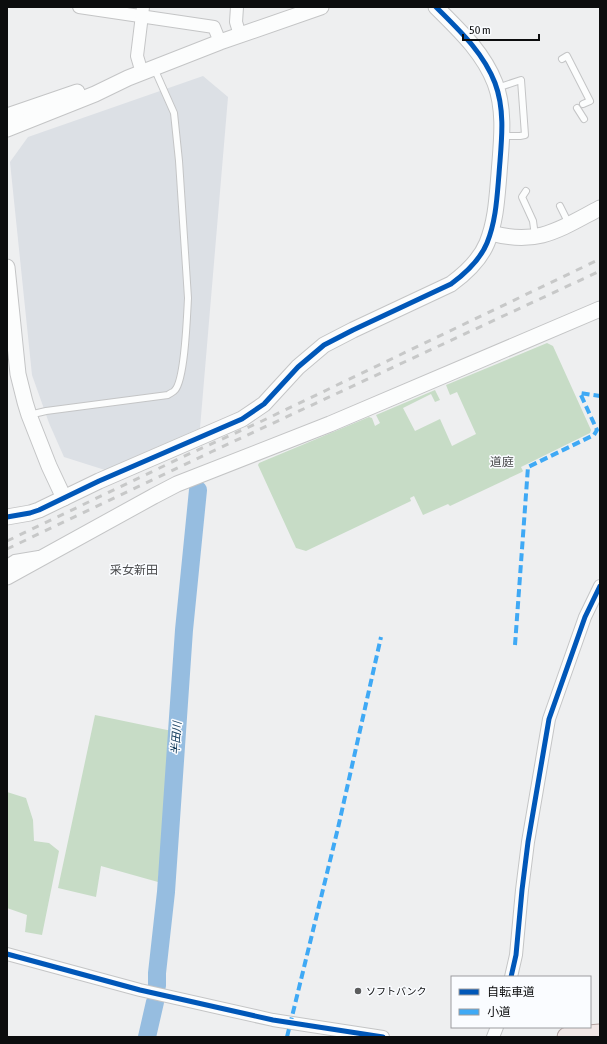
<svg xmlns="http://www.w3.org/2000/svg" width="607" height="1044" viewBox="0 0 607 1044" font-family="'Asap Condensed','Noto Sans JP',sans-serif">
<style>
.built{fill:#dce0e5}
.green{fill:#c7dcc6}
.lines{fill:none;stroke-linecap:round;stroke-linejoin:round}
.river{stroke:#96bde0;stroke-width:18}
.service-casing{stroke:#c4c5c6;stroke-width:8}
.minor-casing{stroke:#c4c5c6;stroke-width:14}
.tertiary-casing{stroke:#c4c5c6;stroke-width:17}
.primary-casing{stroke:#b3a3a0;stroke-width:21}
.service{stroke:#fcfdfd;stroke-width:6}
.minor{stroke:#fcfdfd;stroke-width:12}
.tertiary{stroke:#fcfdfd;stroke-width:15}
.primary{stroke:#f0e6e5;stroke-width:19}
.rail{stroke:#c7c8c8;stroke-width:3;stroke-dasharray:7 7;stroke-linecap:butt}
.quiet{stroke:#3fa9f5;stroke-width:4;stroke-dasharray:8 4;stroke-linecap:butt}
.cycleway-casing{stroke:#fafcff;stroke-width:8}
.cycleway{stroke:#0057b8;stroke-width:5}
.poi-dot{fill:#5b5c5d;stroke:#fafcff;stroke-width:1.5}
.labels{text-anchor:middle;stroke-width:3;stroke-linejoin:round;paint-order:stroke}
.poi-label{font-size:10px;fill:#0c0d0e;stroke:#fafcff;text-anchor:start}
.water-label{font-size:11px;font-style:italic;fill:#0c3657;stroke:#fafcff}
.quarter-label{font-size:12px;fill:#4b4c4e;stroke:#fafcff}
</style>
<rect width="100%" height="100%" fill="#eeeff0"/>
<polygon class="built" points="203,76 228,97 200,428 105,470 64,457 49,423 32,375 10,162 28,137"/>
<g class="green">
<polygon points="547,343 553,346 591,430 590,433 521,467 523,471 522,472 450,506 448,504 423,515 414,496 410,498 411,501 306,551 296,548 258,465 259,463 369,417 372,418 375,426 380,423 376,415 435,390 440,400 435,402 431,394 403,408 415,431 440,419 452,446 476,434 457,392 450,395 446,385"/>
<polygon points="95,715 172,731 158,882 101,866 96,897 58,888"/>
<polygon points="7,792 26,798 33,820 34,841 49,843 59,851 42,935 25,932 27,915 7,908"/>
</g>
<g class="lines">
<g class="river">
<polyline points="157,986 157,973 166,892 184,630 198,490"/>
<polyline points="147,1037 155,1002"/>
</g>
<defs>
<g id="service">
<polyline points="562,59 567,56 590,101 583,104"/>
<polyline points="497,88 521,80 525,135 520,136 502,136"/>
<polyline points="577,108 584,119"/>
<polyline points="526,191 522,197 533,221 535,236"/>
<polyline points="560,206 569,224"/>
<path d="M29 415 46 411 168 395C170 393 174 392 175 390 185 379 187 315 188 298L179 161 174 113 154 68"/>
</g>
<g id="minor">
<polyline points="79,7 214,27 220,42"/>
<polyline points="237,7 236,22 240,35"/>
<polyline points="142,73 137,56 143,7"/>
<polyline points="7,566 15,561 39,557"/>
<polyline points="7,954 140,990 273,1020 383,1037"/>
<polyline points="511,977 516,955 522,890 528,842 549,719 585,617 600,586"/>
<polyline points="493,1037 497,1027"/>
</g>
<g id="tertiary">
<polyline points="7,116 77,92"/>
<polyline points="7,129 95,94 128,78 220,42 321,7"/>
<path d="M491 233C538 246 560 229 600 208"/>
<polyline points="7,267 18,374 25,402 29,415 49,466 64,498"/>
<path d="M7 517 30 513 39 510 99 481 242 419 264 404 298 367 324 345 353 330 451 284C466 273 480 260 487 243 496 221 497 197 499 174 501 145 506 112 495 83 483 52 459 30 436 7"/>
<polyline points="7,577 154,496 177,484 330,424 600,309"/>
</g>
<polyline id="primary" points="567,1037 600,1034"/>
</defs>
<use href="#service" class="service-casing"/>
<use href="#minor" class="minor-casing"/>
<use href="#tertiary" class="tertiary-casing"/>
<use href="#primary" class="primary-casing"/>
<use href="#service" class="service"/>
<use href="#minor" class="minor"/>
<use href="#tertiary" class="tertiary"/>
<use href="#primary" class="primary"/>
<g class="rail">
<polyline points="7,541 191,453 262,421 600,259"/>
<polyline points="7,549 211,452 600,271"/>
</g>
<g class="quiet">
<polyline points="515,645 528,467 594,435 597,430 580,393 600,396"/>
<polyline points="287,1037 338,828 381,637"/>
</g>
<defs>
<g id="cycleway">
<path d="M7 517 30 513 39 510 99 481 242 419 264 404 298 367 324 345 353 330 451 284C466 273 480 260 487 243 496 221 497 197 499 174 501 145 506 112 495 83 483 52 459 30 436 7"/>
<polyline points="7,954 140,990 273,1020 383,1037"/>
<polyline points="511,977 516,955 522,890 528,842 549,719 585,617 600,586"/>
</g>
</defs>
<use href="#cycleway" class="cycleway-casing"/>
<use href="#cycleway" class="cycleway"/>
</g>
<circle class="poi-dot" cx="358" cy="991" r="4"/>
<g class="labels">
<g class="poi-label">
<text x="366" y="995">ソフトバンク</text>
</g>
<g class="water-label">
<text transform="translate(176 738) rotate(-86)" y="4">半田川</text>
</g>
<g class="quarter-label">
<text x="502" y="466">道庭</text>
<text x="134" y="574">采女新田</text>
</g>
</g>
<rect width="607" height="1044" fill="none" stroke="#0c0d0e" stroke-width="16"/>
<rect x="451" y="976" width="140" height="52" fill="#fafcff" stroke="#9b9c9f"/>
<rect x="459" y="989" width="20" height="6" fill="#0057b8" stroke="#9b9c9f"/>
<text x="487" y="996" font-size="12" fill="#0c0d0e">自転車道</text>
<rect x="459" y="1009" width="20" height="6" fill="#3fa9f5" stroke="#9b9c9f"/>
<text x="487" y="1016" font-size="12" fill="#0c0d0e">小道</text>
<path d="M463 34v6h76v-6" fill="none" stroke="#0c0d0e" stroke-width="2"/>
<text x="469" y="34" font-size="12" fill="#0c0d0e" stroke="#fafcff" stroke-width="3" paint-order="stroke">50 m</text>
</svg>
